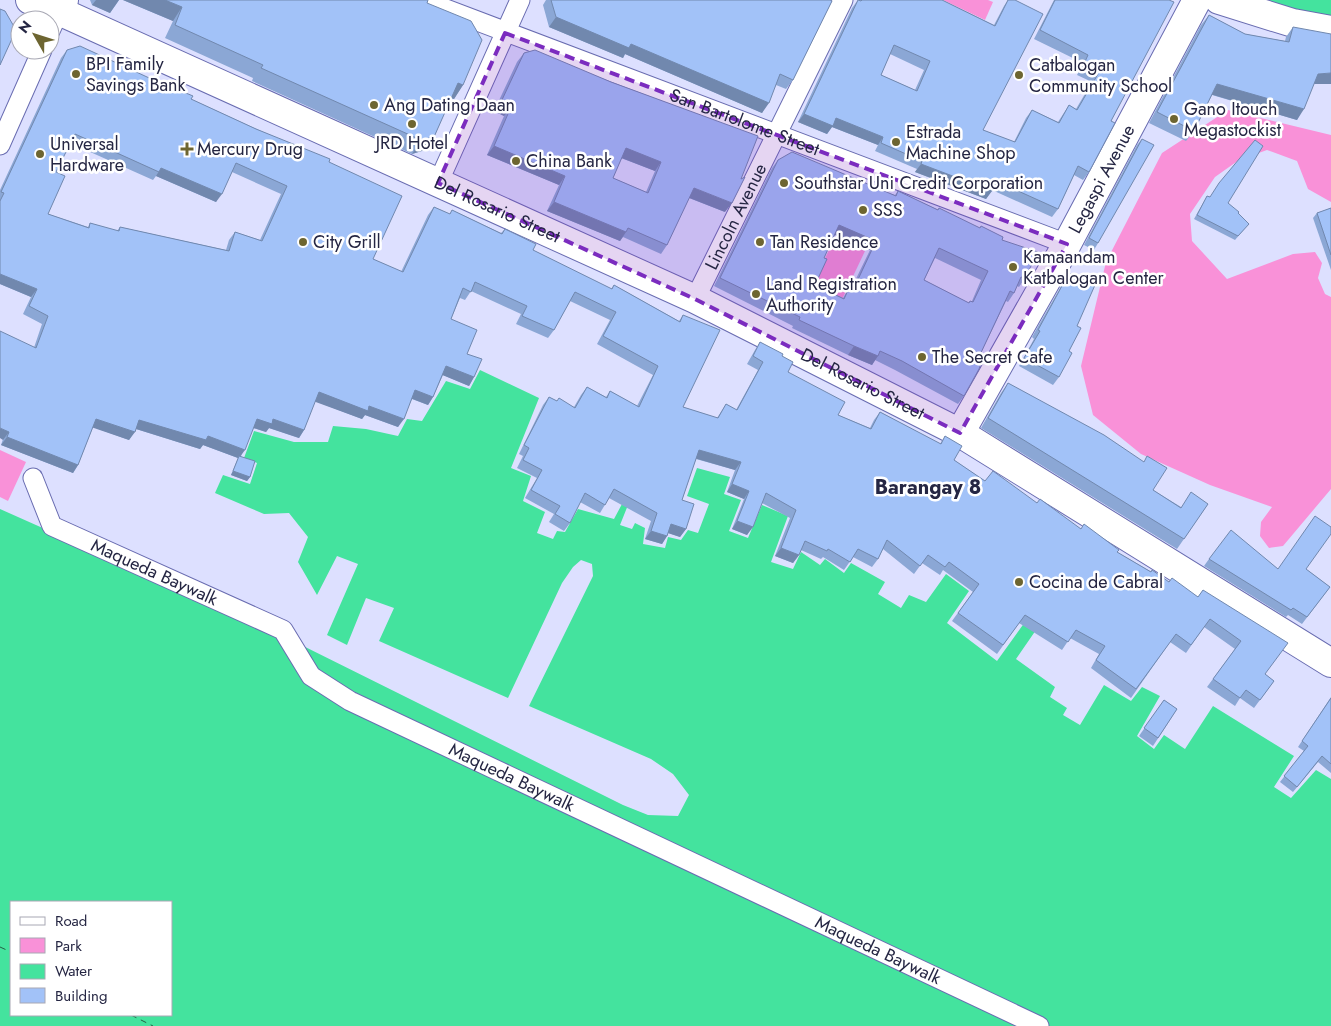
<svg xmlns="http://www.w3.org/2000/svg" width="1331" height="1026" viewBox="0 0 1331 1026" font-family="Jost,sans-serif">
<style>
.green{fill:#f991d8}
.water{fill:#44e39e;fill-rule:evenodd}
.lines{fill:none;stroke-linecap:round;stroke-linejoin:round}
.canal{stroke:#44e39e;stroke-width:22}
.ferry{stroke:#246044;stroke-width:1;stroke-dasharray:6 5;stroke-linecap:butt}
.street-casing{stroke:#696cb1;stroke-width:21}
.secondary-casing{stroke:#696cb1;stroke-width:30}
.primary-casing{stroke:#696cb1;stroke-width:30}
.street{stroke:#fff;stroke-width:19}
.secondary{stroke:#fff;stroke-width:28}
.primary{stroke:#fff;stroke-width:28}
.wall{fill:#8ba7d5;fill-rule:evenodd}
.shaded-wall{fill:#7188ae}
.building{fill:#a2c2f8;stroke:#7188ae;fill-rule:evenodd}
.marked{fill:#7b2cbf;fill-opacity:0.2;stroke:#7b2cbf;stroke-width:4;stroke-dasharray:10 6;stroke-linejoin:round}
.poi-dot{fill:#6d6531;stroke:#fff;stroke-width:2}
.labels{text-anchor:middle;stroke-width:5;stroke-linejoin:round;paint-order:stroke}
.poi-label{font-size:18px;fill:#252643;stroke:#fff;text-anchor:start}
.street-label{font-size:18px;fill:#252643;stroke:#fff}
.quarter-label{font-size:20px;font-weight:bold;fill:#252643;stroke:#fff}
</style>
<rect width="100%" height="100%" fill="#dde0ff"/>
<g class="green">
<polygon points="943,0 988,0 993,2 985,20"/>
<polygon points="1228,110 1331,135 1331,202 1308,189 1297,161 1267,150 1239,160 1215,177 1190,214 1192,241 1227,279 1293,254 1315,252 1322,263 1318,278 1325,294 1331,297 1331,489 1283,546 1269,548 1260,536 1261,522 1272,507 1210,485 1141,454 1093,415 1081,366 1106,262 1162,153"/>
<polygon points="835,237 865,251 838,308 808,294"/>
<polygon points="0,450 26,462 8,501 0,497"/>
</g>
<path class="water" d="M480 370 539 398 511 468 531 476 523 501 545 512 537 533 553 539 557 531 565 532 578 509 614 519 630 489 634 490 620 525 632 529 635 523 645 528 643 544 665 548 668 537 681 540 688 530 698 533 709 504 687 496 697 468 730 477 724 494 741 500 729 531 748 538 762 505 788 516 771 562 793 569 801 552 820 565 825 559 844 573 851 563 885 582 878 594 901 608 909 595 926 602 946 574 969 591 947 623 997 661 1025 622 1036 630 1016 659 1055 687 1050 697 1067 708 1063 715 1080 725 1104 685 1131 701 1142 687 1160 696 1137 736 1154 749 1164 735 1185 749 1213 706 1294 756 1274 787 1291 798 1316 770 1331 779V1026H0V509L265 627 623 805 648 815 678 816 689 795 673 774 651 759 529 706 593 576 592 564 581 560 573 567 562 583 508 698 379 641 394 608 366 598 347 645 327 635 358 564 337 556 317 595 298 562 308 537 289 513 264 514 215 493 223 475 250 484 257 463 244 458 254 431 294 442H328L333 426 366 429 398 436 407 419 422 421 446 381 470 389ZM11 902H171V1015H11Z"/>
<g class="lines">
<polyline class="canal" points="1279,0 1331,7"/>
<g class="ferry">
<polyline points="0,947 11,952"/>
<polyline points="131,1015 153,1026"/>
</g>
<defs>
<g id="street">
<path id="s1" d="M422 0 1067 244"/>
<polyline points="50,31 59,11"/>
<polyline points="0,145 42,50"/>
<polyline points="438,183 520,0"/>
<path id="s2" d="M695 299 843 0"/>
<path id="s3" d="M33 478 52 526 283 630 311 676 350 701 1039 1026"/>
</g>
<g id="secondary">
<polyline points="1219,0 1293,23 1331,30"/>
<path id="s4" d="M59 11 695 299 960 433 1331 663"/>
<path id="s5" d="M960 433 1067 244 1197 0"/>
</g>
<polyline id="primary" points="30,0 59,11 64,0"/>
</defs>
<use href="#street" class="street-casing"/>
<use href="#secondary" class="secondary-casing"/>
<use href="#primary" class="primary-casing"/>
<use href="#street" class="street"/>
<use href="#secondary" class="secondary"/>
<use href="#primary" class="primary"/>
</g>
<g class="wall">
<polygon points="90,0 119,0 110,13 92,5"/>
<polygon points="123,0 427,0 427,3 463,85 454,99 451,98 434,137 425,150 412,154 252,81 253,78 165,38 173,21"/>
<polygon points="546,0 830,0 793,80 786,89 776,85 762,113 625,54 623,58 549,27 543,5"/>
<path d="M858 0 859 1 860 0H942L994 25 1004 6 1008 0H1015L983 130 1014 142 1026 118 1032 110 1058 122 1069 105 1076 109 1092 82 1077 75 1083 63 1034 39 1054 0H1169L1111 121 1089 172 1083 180 1074 175 1058 209 1052 217 992 190 986 199 915 172 917 169 875 151 878 145 832 127 827 134 798 122 852 8ZM890 54 924 70 915 90 881 75Z"/>
<polygon points="1209,15 1245,34 1285,41 1286,37 1293,27 1314,84 1297,120 1212,95 1194,131 1186,141 1149,123 1201,25"/>
<path d="M67 50 191 99 329 162 373 259 401 272 428 215 434 207 450 214 452 210 501 233 505 229 533 250 611 289 614 285 679 321 683 315V407L717 418 726 404 736 410 758 370 747 364 755 350 760 342 782 356 788 372 838 415 870 428 874 420 880 412 940 444 945 436 954 460 985 481 1037 503 1081 529 1117 552 1169 582 1198 597 1203 590 1265 674 1274 681 1254 708 1240 698 1235 706 1207 687 1235 649 1204 627 1186 653 1170 642 1131 698 1091 668 1099 654 1070 638 1062 650 1019 623 997 654 952 621 973 592 943 570 940 575 922 563 914 574 883 549 878 559 872 567 853 557 844 570 823 557 821 559 801 550 799 555 793 563 775 556 790 518 762 503 747 535 732 529 744 499 727 492 735 470 696 459 682 500 686 529 680 537 668 533 667 536 662 544 645 539 651 521 609 498 600 513 580 502 570 523 564 531 549 522 554 514 525 498 537 478 517 468 523 456 519 454 543 405 549 397 557 401 574 407 581 395 587 387 606 397 610 391 637 406 653 375 597 344 610 320 570 301 554 330 548 338 516 324 521 314 471 291 465 300 460 298 451 319 467 354 474 377 469 386 443 375 433 397 428 405 412 399 398 427 365 415 362 419 315 401 304 430 299 438 269 428 266 432 253 428 241 456 250 477 247 481 231 475 238 458 203 445 200 449 136 429 129 440 93 427 78 465 73 473 1 445 42 324 23 314 31 297 0 284V190L61 58ZM70 143 153 180 156 176 216 202 232 172 281 194 260 240 235 232 229 240 226 250 120 227 117 231 90 223 88 227 48 214 56 172Z"/>
<path d="M524 53 725 212 689 198 667 245 661 254 623 237 620 241 547 211 559 185 487 155 504 116 494 111 517 62ZM621 158 655 171 646 192 613 178Z"/>
<polygon points="1142,139 1098,243 1094,250 1084,245 1137,145"/>
<path d="M778 160 895 195 898 191 1002 240 1025 278 1019 287 1017 286 1014 293 1008 302 1006 301 978 359 964 396 958 404 895 370 875 360 872 365 848 355 792 328 793 326 714 286 772 168ZM835 235 870 250 852 287 850 286 843 298 815 285 824 258ZM935 258 981 280 972 301 969 303 924 280Z"/>
<polygon points="1207,196 1228,203 1238,213 1246,227 1235,240 1194,219"/>
<polygon points="1331,208 1331,270 1313,218 1317,213"/>
<polygon points="1069,273 1077,326 1059,377 1053,385 1019,366 1034,339 1032,337 1064,281"/>
<polygon points="1008,383 1153,490 1181,507 1208,504 1177,549 981,428 1001,393"/>
<polygon points="1209,559 1278,569 1306,569 1330,587 1302,624 1288,615 1286,617 1204,566"/>
<polygon points="1331,697 1331,773 1318,762 1293,792 1280,782 1304,751 1298,747"/>
<polygon points="1164,700 1177,709 1153,746 1139,736"/>
</g>
<g class="shaded-wall">
<polygon points="96,0 119,0 110,13 92,5"/>
<polygon points="123,0 165,0 182,7 173,21"/>
<polygon points="556,17 631,44 769,103 762,113 625,54 623,58 549,27"/>
<polygon points="1331,73 1331,84 1310,84 1318,74"/>
<polygon points="458,83 463,85 454,99 448,97"/>
<polygon points="1217,84 1304,109 1297,120 1210,94"/>
<polygon points="501,102 511,107 504,116 494,111"/>
<polygon points="804,114 836,118 883,137 878,145 832,127 827,134 798,122"/>
<polygon points="434,137 425,150 412,154 421,140"/>
<polygon points="494,146 565,176 559,185 487,155"/>
<polygon points="626,148 661,162 655,171 619,157"/>
<polygon points="921,164 992,191 986,199 915,172"/>
<polygon points="161,168 222,194 216,202 156,176"/>
<polygon points="694,188 732,203 725,212 687,197"/>
<polygon points="554,202 626,232 620,241 547,211"/>
<polygon points="839,225 876,241 870,250 833,234"/>
<polygon points="0,274 37,289 31,297 0,284"/>
<polygon points="854,346 878,356 872,365 848,355"/>
<polygon points="446,366 474,377 469,386 440,374"/>
<polygon points="415,390 433,397 428,405 410,398"/>
<polygon points="319,392 369,406 404,419 398,427 365,415 362,419 313,401"/>
<polygon points="96,419 135,432 129,440 91,427"/>
<polygon points="257,419 273,419 304,430 299,438 269,428 266,432 251,427"/>
<polygon points="139,420 208,436 245,450 239,458 239,456 238,458 203,445 200,449 133,428"/>
<polygon points="0,428 9,432 3,440 0,438"/>
<polygon points="7,437 78,465 73,473 1,445"/>
<polygon points="699,450 741,462 735,470 694,458"/>
<polygon points="233,471 250,477 247,481 231,475"/>
<polygon points="732,484 749,491 744,499 727,492"/>
<polygon points="737,521 753,527 747,535 732,529"/>
<polygon points="671,524 686,529 680,537 665,532"/>
<polygon points="651,531 667,536 662,544 645,539"/>
<polygon points="781,548 799,555 793,563 775,556"/>
</g>
<g class="building">
<polygon points="165,0 428,0 427,3 471,21 482,40 463,85 458,83 434,137 421,140 261,68 263,65 175,25 182,7"/>
<polygon points="551,0 830,0 832,1 793,80 780,74 769,103 631,44 629,48 556,17"/>
<path d="M858 0 861 1 862 0H942L995 26 1008 0H1015L1043 14 983 130 1015 142 1032 110 1059 123 1069 105 1077 110 1098 74 1083 66 1088 55 1040 30 1055 0H1169L1174 2 1111 121 1115 123 1089 172 1078 166 1058 209 996 181 992 191 921 164 922 161 881 143 883 137 836 118 833 126 804 114ZM894 45 930 61 917 91 881 75Z"/>
<polygon points="0,9 5,11 16,30 0,65"/>
<polygon points="1209,15 1245,34 1289,42 1293,27 1331,34 1331,73 1318,74 1304,109 1217,84 1194,131 1157,112"/>
<path d="M80 46 173 89 174 88 193 96 191 99 256 129 330 159 329 162 402 196 373 259 403 272 434 207 450 214 452 210 502 234 505 229 536 244 533 250 612 289 614 285 680 322 683 315 720 330 683 407 718 418 726 404 737 410 763 362 753 356 760 342 783 354 782 356 793 362 788 372 845 402 838 415 871 429 880 412 941 444 945 436 962 446 954 460 985 481 993 471 1037 503 1040 499 1081 529 1084 524 1119 550 1117 552 1151 572 1152 570 1169 582 1172 578 1198 597 1203 590 1288 643 1265 674 1274 681 1260 700 1246 690 1240 698 1213 679 1241 641 1210 619 1191 645 1176 634 1136 689 1096 660 1105 646 1076 630 1068 642 1025 615 1003 645 958 613 979 584 949 562 945 567 928 555 920 566 887 540 878 559 858 549 850 562 828 549 827 551 805 541 799 555 781 548 796 510 766 493 753 527 737 521 749 491 732 484 741 462 699 450 682 500 694 504 686 529 671 524 667 536 651 531 657 513 614 489 605 505 585 493 570 523 555 514 560 506 531 490 542 470 523 460 529 448 524 445 549 397 557 401 559 398 575 408 587 387 607 398 610 391 639 407 658 366 603 336 616 312 575 292 554 330 522 316 527 306 475 282 471 292 463 288 451 319 477 330 467 354 482 359 474 377 446 366 433 397 415 390 404 419 369 406 368 411 319 392 304 430 273 419 272 424 257 419 245 450 208 436 206 440 139 420 135 432 96 419 78 465 7 437 9 432 0 428V331L36 348 48 316 29 306 37 289 0 274V201L4 193 1 192 67 50ZM75 134 159 172 161 168 222 194 236 163 287 186 262 241 235 232 229 251 120 227 119 231 90 223 89 228 48 214 65 176 56 172Z"/>
<path d="M535 50 611 82 758 136 741 179 745 177 732 203 694 188 667 245 628 228 626 232 554 202 565 176 494 146 511 107 501 102 524 53ZM626 148 661 162 648 193 613 178Z"/>
<polygon points="1142,139 1154,145 1098,243 1089,238"/>
<polygon points="1255,140 1263,146 1228,203 1239,212 1238,213 1249,224 1238,236 1197,215 1207,196 1210,197 1219,183"/>
<path d="M792 152 896 196 898 191 938 210 939 208 980 228 981 226 1003 237 1002 240 1038 252 1025 278 1021 277 1014 293 1010 291 978 359 982 361 979 369 964 396 902 361 880 351 878 356 854 346 799 320 800 317 720 278 778 160ZM839 225 876 241 854 288 850 286 844 299 815 285 827 259 824 258ZM939 248 988 271 973 302 970 301 969 303 924 280Z"/>
<polygon points="1331,208 1331,255 1317,213"/>
<polygon points="1069,273 1095,285 1077,326 1081,328 1069,351 1072,353 1059,377 1024,358 1040,331 1038,330"/>
<polygon points="1008,383 1104,435 1144,462 1147,456 1167,468 1153,490 1181,508 1191,492 1208,504 1184,539 988,418"/>
<polygon points="239,456 255,461 250,477 233,471"/>
<polygon points="1315,516 1331,527 1331,534 1306,569 1330,587 1307,617 1293,608 1291,610 1209,559 1231,530 1278,569"/>
<polygon points="1331,698 1331,764 1322,756 1297,787 1284,776 1308,746 1302,741"/>
<polygon points="1164,700 1177,709 1158,738 1144,728"/>
</g>
<path class="marked" d="M505 33 1067 244 960 433 695 299 438 183Z"/>
<g class="poi-dot">
<circle cx="76" cy="74" r="5"/>
<circle cx="1019" cy="75" r="5"/>
<circle cx="374" cy="105" r="5"/>
<circle cx="1174" cy="119" r="5"/>
<circle cx="412" cy="124" r="5"/>
<circle cx="896" cy="142" r="5"/>
<path d="M184.5 141.5h5v5h5v5h-5v5h-5v-5h-5v-5h5z"/>
<circle cx="40" cy="154" r="5"/>
<circle cx="516" cy="161" r="5"/>
<circle cx="784" cy="183" r="5"/>
<circle cx="863" cy="210" r="5"/>
<circle cx="303" cy="242" r="5"/>
<circle cx="760" cy="242" r="5"/>
<circle cx="1013" cy="267" r="5"/>
<circle cx="756" cy="294" r="5"/>
<circle cx="922" cy="357" r="5"/>
<circle cx="1019" cy="582" r="5"/>
</g>
<g class="labels">
<g class="poi-label">
<text x="86" y="70">BPI Family<tspan x="86" dy="21">Savings Bank</tspan></text>
<text x="1029" y="71">Catbalogan<tspan x="1029" dy="21">Community School</tspan></text>
<text x="384" y="111">Ang Dating Daan</text>
<text x="1184" y="115">Gano Itouch<tspan x="1184" dy="21">Megastockist</tspan></text>
<text x="906" y="138">Estrada<tspan x="906" dy="21">Machine Shop</tspan></text>
<text x="412" y="149" text-anchor="middle">JRD Hotel</text>
<text x="50" y="150">Universal<tspan x="50" dy="21">Hardware</tspan></text>
<text x="197" y="155">Mercury Drug</text>
<text x="526" y="167">China Bank</text>
<text x="794" y="189">Southstar Uni Credit Corporation</text>
<text x="873" y="216">SSS</text>
<text x="313" y="248">City Grill</text>
<text x="770" y="248">Tan Residence</text>
<text x="1023" y="263">Kamaandam<tspan x="1023" dy="21">Katbalogan Center</tspan></text>
<text x="766" y="290">Land Registration<tspan x="766" dy="21">Authority</tspan></text>
<text x="932" y="363">The Secret Cafe</text>
<text x="1029" y="588">Cocina de Cabral</text>
</g>
<g class="street-label">
<text dy="6" stroke="none"><textPath href="#s1" startOffset="345">San Bartolome Street</textPath></text>
<text dy="6" stroke="none"><textPath href="#s5" startOffset="291">Legaspi Avenue</textPath></text>
<text dy="6" stroke="none"><textPath href="#s4" startOffset="481">Del Rosario Street</textPath></text>
<text dy="6" stroke="none"><textPath href="#s2" startOffset="92">Lincoln Avenue</textPath></text>
<text dy="6" stroke="none"><textPath href="#s4" startOffset="886">Del Rosario Street</textPath></text>
<text dy="6" stroke="none"><textPath href="#s3" startOffset="164">Maqueda Baywalk</textPath></text>
<text dy="6" stroke="none"><textPath href="#s3" startOffset="584">Maqueda Baywalk</textPath></text>
<text dy="6" stroke="none"><textPath href="#s3" startOffset="989">Maqueda Baywalk</textPath></text>
</g>
<g class="quarter-label">
<text x="928" y="494">Barangay 8</text>
</g>
</g>
<rect x="10" y="901" width="162" height="115" fill="#ffffff" stroke="#a8a8b4"/>
<rect x="20" y="917" width="25" height="8" fill="#ffffff" stroke="#a8a8b4"/>
<text x="55" y="926" font-size="15" fill="#252643">Road</text>
<rect x="20" y="938" width="25" height="15" fill="#f991d8" stroke="#a8a8b4"/>
<text x="55" y="951" font-size="15" fill="#252643">Park</text>
<rect x="20" y="964" width="25" height="15" fill="#44e39e" stroke="#a8a8b4"/>
<text x="55" y="976" font-size="15" fill="#252643">Water</text>
<rect x="20" y="988" width="25" height="15" fill="#a2c2f8" stroke="#a8a8b4"/>
<text x="55" y="1001" font-size="15" fill="#252643">Building</text>
<g transform="translate(35 35) rotate(309)"><circle r="24" fill="#ffffff" stroke="#a8a8b4"/>
<path d="M0-4L9 19L0 12L-9 19Z" fill="#6d6531"/>
<text y="-8" font-size="14" font-weight="bold" text-anchor="middle" fill="#252643">N</text>
</g>
</svg>
